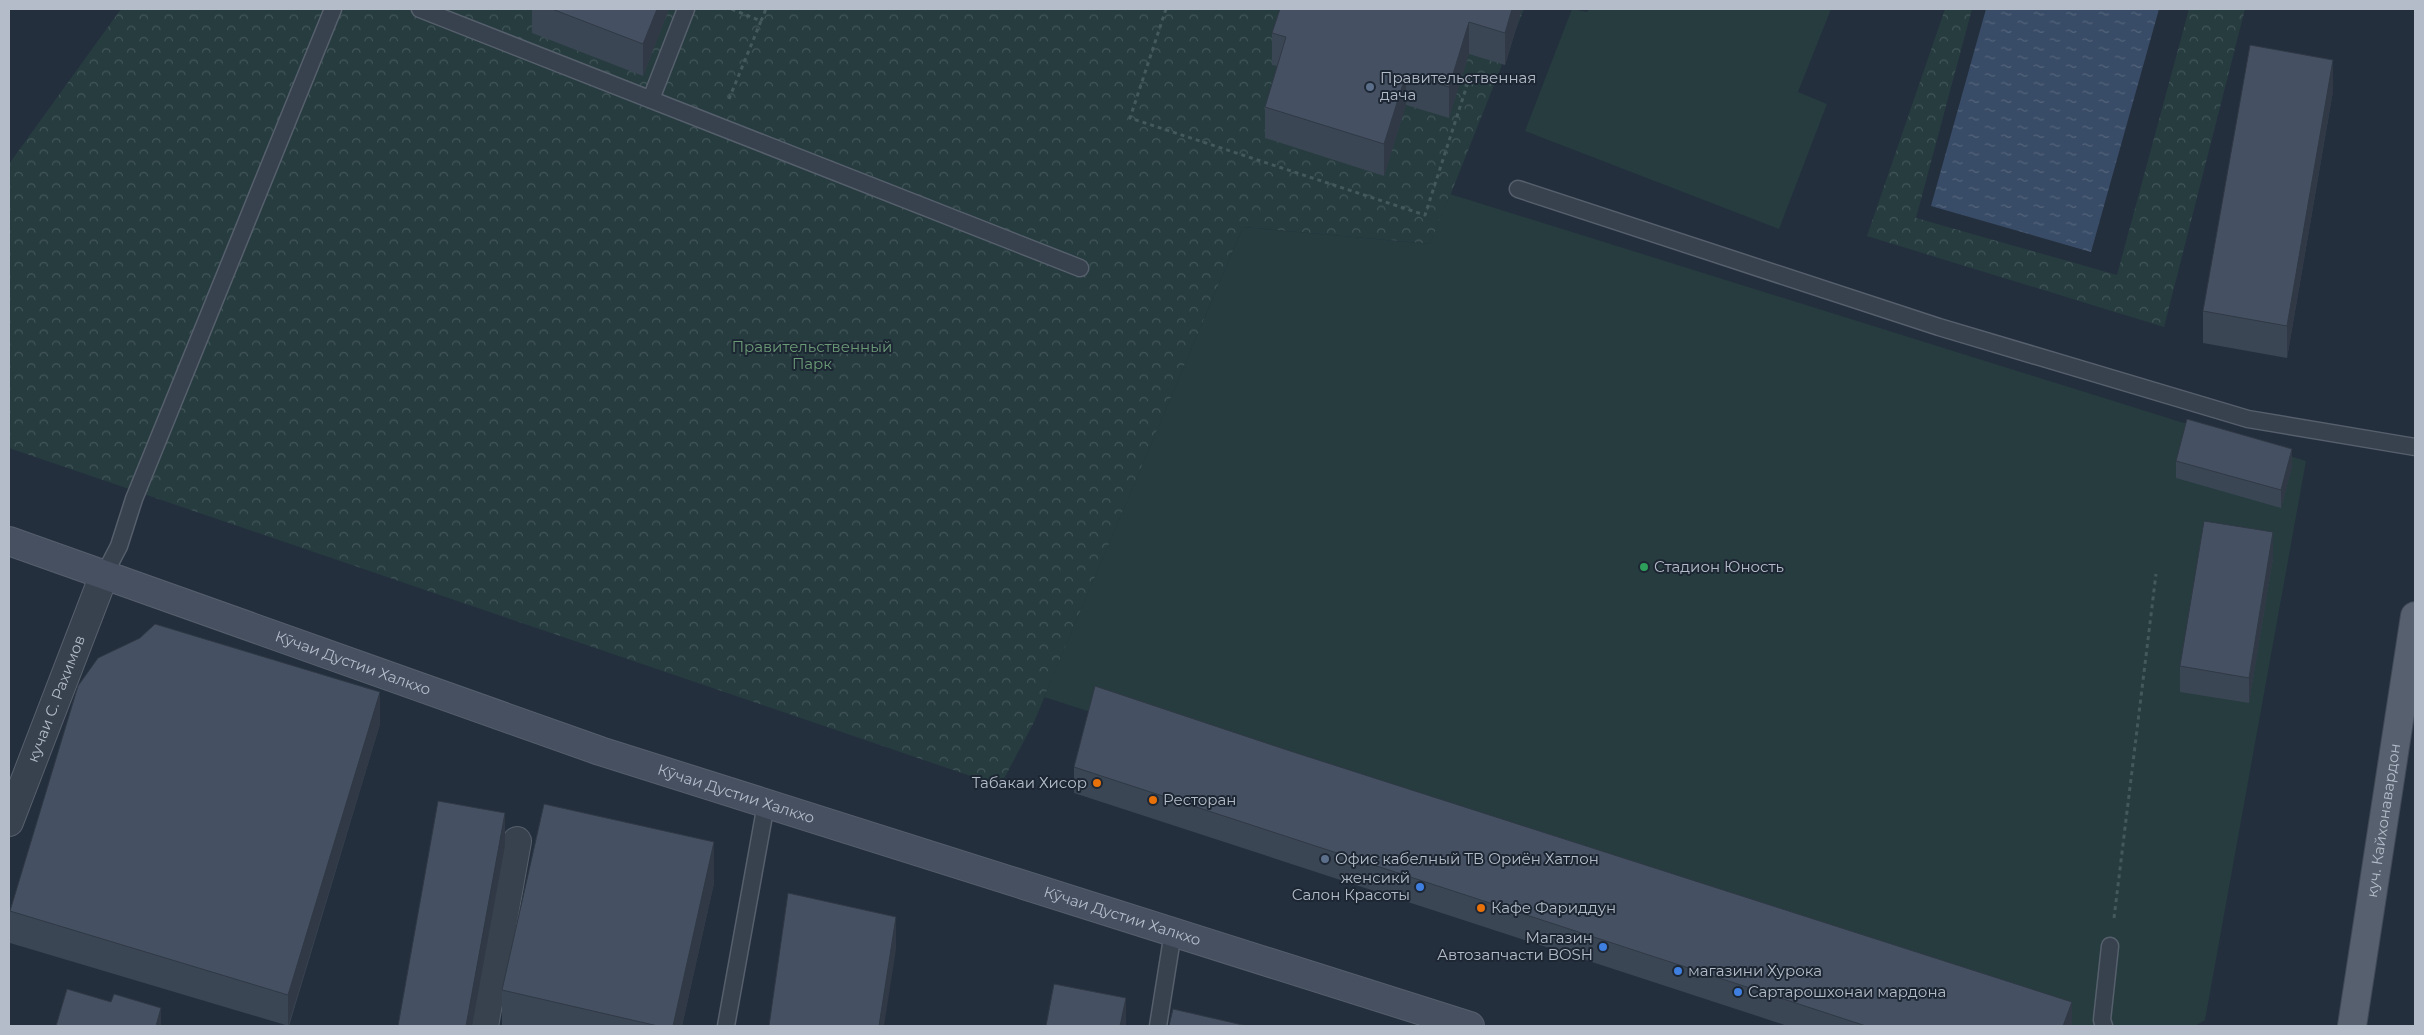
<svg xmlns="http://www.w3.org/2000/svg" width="2424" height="1035" viewBox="0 0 2424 1035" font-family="Montserrat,sans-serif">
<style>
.forest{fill:url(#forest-crowns)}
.park{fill:#263c3f}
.water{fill:url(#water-ripples)}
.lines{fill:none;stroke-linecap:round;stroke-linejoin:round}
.lane-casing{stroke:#565f6c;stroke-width:19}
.street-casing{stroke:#565f6c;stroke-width:30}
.secondary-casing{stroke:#565f6c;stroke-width:30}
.primary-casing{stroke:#414a57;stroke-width:30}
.path{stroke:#44595c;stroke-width:3;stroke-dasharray:4 4;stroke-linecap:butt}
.lane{stroke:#38414e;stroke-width:16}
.street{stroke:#38414e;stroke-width:28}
.secondary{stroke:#465061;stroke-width:28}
.primary{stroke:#56606e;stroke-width:28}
.wall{fill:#3b4654}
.shaded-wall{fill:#303945}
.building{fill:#455162;stroke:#303945}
.service-dot{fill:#5c6f8a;stroke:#1d2633;stroke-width:2}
.leisure-dot{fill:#2e9e5b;stroke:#1d2633;stroke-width:2}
.food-dot{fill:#e8710a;stroke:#1d2633;stroke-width:2}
.shop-dot{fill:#3f7fe0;stroke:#1d2633;stroke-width:2}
.labels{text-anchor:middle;stroke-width:4;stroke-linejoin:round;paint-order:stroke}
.poi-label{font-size:15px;fill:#b4bcc9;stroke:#1d2633;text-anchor:start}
.park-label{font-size:15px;fill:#6b9a76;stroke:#1d2633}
.street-label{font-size:15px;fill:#b4bcc9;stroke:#1d2633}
</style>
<defs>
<pattern id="forest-crowns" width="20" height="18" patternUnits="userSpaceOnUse" patternTransform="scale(1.25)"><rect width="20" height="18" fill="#263c3f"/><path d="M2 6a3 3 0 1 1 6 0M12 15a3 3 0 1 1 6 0" fill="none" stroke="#435659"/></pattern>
<pattern id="water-ripples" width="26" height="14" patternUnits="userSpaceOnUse" patternTransform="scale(1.25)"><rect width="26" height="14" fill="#394c67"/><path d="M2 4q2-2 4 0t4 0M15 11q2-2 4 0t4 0" fill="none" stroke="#53647b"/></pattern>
</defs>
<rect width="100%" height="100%" fill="#242f3e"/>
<g class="forest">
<polygon points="121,9 1524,9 1431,244 1243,227 1034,722 1000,786 9,448 9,164"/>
<polygon points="1945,9 1972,9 1916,218 2117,275 2189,9 2245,9 2164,327 1867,236"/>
</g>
<g class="park">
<polygon points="1572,9 1587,12 1589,9 1831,9 1798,92 1827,104 1779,229 1525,131"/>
<polygon points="1450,194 2306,461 2205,1020 2195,1026 2068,1026 1044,697 1243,227 1430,244"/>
</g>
<polygon class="water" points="1986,9 2159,9 2091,252 1931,206"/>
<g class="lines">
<defs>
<g id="lane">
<polyline points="420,9 1080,268"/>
<polyline points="651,99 686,9"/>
<polyline points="1518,189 1939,327 2248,419 2415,447"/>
<polyline points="104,575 119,546 134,499 333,9"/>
<polyline points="726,1026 766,804"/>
<polyline points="1158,1026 1173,932"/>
<polyline points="2104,1026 2102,1020 2110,946"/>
</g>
<g id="street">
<path id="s1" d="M9 822 104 575"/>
<polyline points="484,1026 517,841"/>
</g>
<g id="secondary">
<path id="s2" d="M9 541 600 751 1470 1026"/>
</g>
<g id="primary">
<path id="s3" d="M2352 1026 2415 616"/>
</g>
</defs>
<use href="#lane" class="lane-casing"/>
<use href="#street" class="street-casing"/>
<use href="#secondary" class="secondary-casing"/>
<use href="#primary" class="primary-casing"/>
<g class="path">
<polyline points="1166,9 1130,118 1425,215 1470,76"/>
<polyline points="761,21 766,9"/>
<polyline points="729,99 761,21 731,9"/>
<polyline points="2114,918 2156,574"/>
</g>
<use href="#lane" class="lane"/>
<use href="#street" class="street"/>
<use href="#secondary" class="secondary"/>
<use href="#primary" class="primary"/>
</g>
<g class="wall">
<polygon points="532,9 669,9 643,76 532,33"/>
<polygon points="1280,9 1522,9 1505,65 1469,54 1449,118 1406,105 1384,176 1265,138 1265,107 1277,66 1272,65 1272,33"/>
<polygon points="2333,91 2287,358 2203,343 2203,311"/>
<polygon points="2176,461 2292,467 2281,508 2176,478"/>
<polygon points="2273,558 2249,703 2180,692 2180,666"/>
<polygon points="380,724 289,1026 10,943 10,911"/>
<polygon points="1074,767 2072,1026 1788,1026 1074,793"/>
<polygon points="714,883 682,1026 502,1026 502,990"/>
</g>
<g class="shaded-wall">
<polygon points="657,9 669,9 643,76 643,44"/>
<polygon points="1512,9 1522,9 1505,65 1505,33"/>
<polygon points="1469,22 1469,54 1449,118 1449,87"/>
<polygon points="2333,60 2333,91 2287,358 2287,326"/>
<polygon points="1406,74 1406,105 1384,176 1384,144"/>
<polygon points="2292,449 2292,467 2281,508 2281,490"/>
<polygon points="2273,532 2273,558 2249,703 2249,678"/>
<polygon points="380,692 380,724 288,1026 288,995"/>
<polygon points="505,813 505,845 472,1026 466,1026"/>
<polygon points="714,842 714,883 682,1026 673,1026"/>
<polygon points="896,917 896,949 884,1026 879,1026"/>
<polygon points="1126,998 1126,1026 1120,1026"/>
<polygon points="2072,1002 2072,1026 2063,1026"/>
<polygon points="161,1008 161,1026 156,1026"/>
</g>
<g class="building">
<polygon points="552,9 657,9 643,44"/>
<polygon points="1280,9 1512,9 1505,33 1469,22 1449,87 1406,74 1384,144 1265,107 1286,37 1272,33"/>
<polygon points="2250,45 2333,60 2287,326 2203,311"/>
<polygon points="2187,419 2292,449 2281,490 2176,461"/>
<polygon points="2204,521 2273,532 2249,678 2180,666"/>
<polygon points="155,624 380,692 288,995 10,911 78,686 98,658 140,638"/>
<polygon points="1095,686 1284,749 2072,1002 2063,1026 1866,1026 1074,767"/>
<polygon points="438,801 505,813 466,1026 398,1026"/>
<polygon points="544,804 714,842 673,1026 658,1026 502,990"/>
<polygon points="788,893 896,917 879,1026 769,1026"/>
<polygon points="1054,984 1126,998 1120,1026 1046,1026"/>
<polygon points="67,989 111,1002 114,994 161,1008 156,1026 56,1026"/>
<polygon points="1173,1009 1247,1026 1169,1026"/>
</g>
<g class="service-dot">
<circle cx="1370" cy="87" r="5"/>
<circle cx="1325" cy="859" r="5"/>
</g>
<circle class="leisure-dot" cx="1644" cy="567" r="5"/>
<g class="food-dot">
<circle cx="1097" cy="783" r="5"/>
<circle cx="1153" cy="800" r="5"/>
<circle cx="1481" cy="908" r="5"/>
</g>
<g class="shop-dot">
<circle cx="1420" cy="887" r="5"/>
<circle cx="1603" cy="947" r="5"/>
<circle cx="1678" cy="971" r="5"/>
<circle cx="1738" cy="992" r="5"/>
</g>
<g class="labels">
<g class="poi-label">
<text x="1380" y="83">Правительственная<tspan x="1380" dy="17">дача</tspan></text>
<text x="1654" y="572">Стадион Юность</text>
<text x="1087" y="788" text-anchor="end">Табакаи Хисор</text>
<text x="1163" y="805">Ресторан</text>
<text x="1335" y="864">Офис кабелный ТВ Ориён Хатлон</text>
<text x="1410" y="883" text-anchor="end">женсикй<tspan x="1410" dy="17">Салон Красоты</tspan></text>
<text x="1491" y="913">Кафе Фариддун</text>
<text x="1593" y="943" text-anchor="end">Магазин<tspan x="1593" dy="17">Автозапчасти BOSH</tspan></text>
<text x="1688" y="976">магазини Хурока</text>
<text x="1748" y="997">Сартарошхонаи мардона</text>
</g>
<g class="park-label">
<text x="812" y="352">Правительственный<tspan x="812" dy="17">Парк</tspan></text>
</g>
<g class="street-label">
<text dy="5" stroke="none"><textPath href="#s2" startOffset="365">Кӯчаи Дустии Халкхо</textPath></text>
<text dy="5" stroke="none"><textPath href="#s1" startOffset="132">кучаи С. Рахимов</textPath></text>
<text dy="5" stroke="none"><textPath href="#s2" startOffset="770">Кӯчаи Дустии Халкхо</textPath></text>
<text dy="5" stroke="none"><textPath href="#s3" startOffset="208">куч. Кайхонавардон</textPath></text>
<text dy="5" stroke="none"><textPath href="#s2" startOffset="1175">Кӯчаи Дустии Халкхо</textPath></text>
</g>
</g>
<rect width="2424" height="1035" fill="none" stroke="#b4bcc9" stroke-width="20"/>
</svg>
